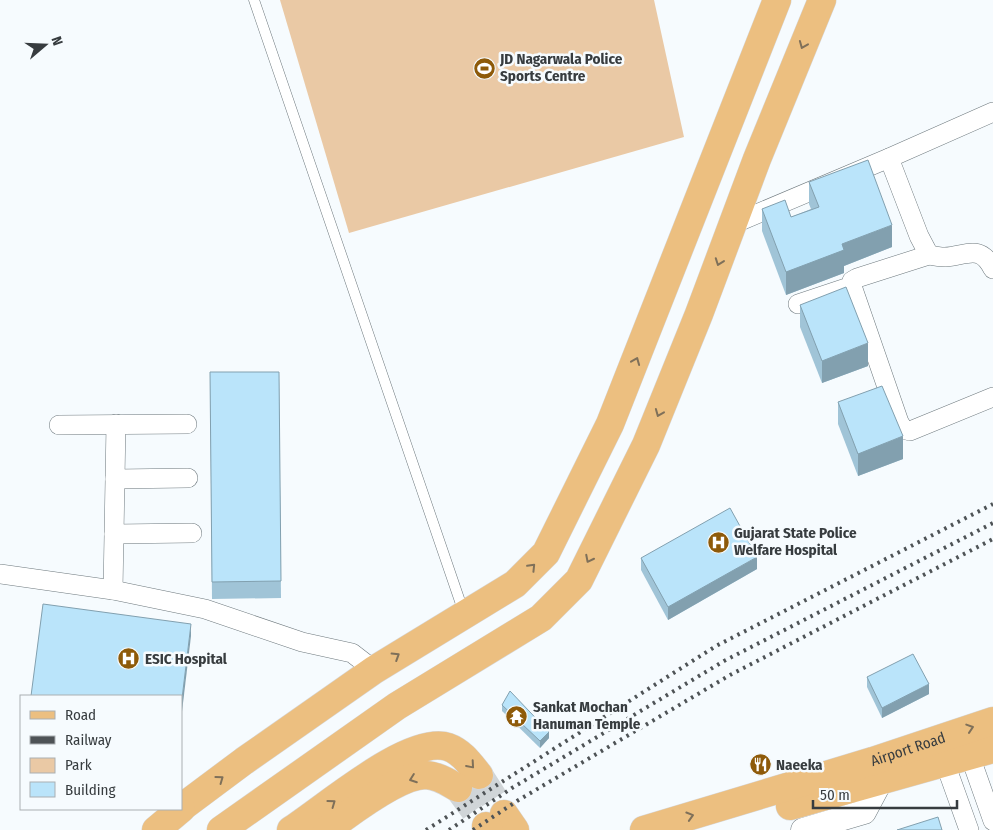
<svg xmlns="http://www.w3.org/2000/svg" width="993" height="830" viewBox="0 0 993 830" font-family="'Fira Sans Condensed',sans-serif">
<style>
.green{fill:#eac9a5}
.lines{fill:none;stroke-linecap:round;stroke-linejoin:round}
.primary-tunnel{stroke:#d0d5d8;stroke-width:28;stroke-dasharray:28 14;stroke-linecap:butt}
.service-casing{stroke:#6e797e;stroke-width:11}
.minor-casing{stroke:#6e797e;stroke-width:20}
.tertiary-casing{stroke:#6e797e;stroke-width:25}
.primary-casing{stroke:#d7d8d9;stroke-width:29}
.service{stroke:#fff;stroke-width:10}
.minor{stroke:#fff;stroke-width:19}
.tertiary{stroke:#fff;stroke-width:24}
.primary{stroke:#ecbf80;stroke-width:28}
.rail{stroke:#4e5356;stroke-width:4;stroke-dasharray:2.5 5;stroke-linecap:butt}
.wall{fill:#a0c4d7}
.shaded-wall{fill:#82a0af}
.building{fill:#bae4fa;stroke:#82a0af}
.oneway{stroke:#7f7059}
.labels{text-anchor:middle;stroke-width:5;stroke-linejoin:round;paint-order:stroke}
.poi-label{font-size:15px;font-weight:bold;fill:#373c3f;stroke:#f6fbfe;text-anchor:start}
.street-label{font-size:15px;fill:#373c3f;stroke:#f6fbfe}
</style>
<rect width="100%" height="100%" fill="#f6fbfe"/>
<polygon class="green" points="280,0 654,0 684,137 349,233"/>
<g class="lines">
<g class="primary-tunnel">
<polyline points="479,775 504,814"/>
<polyline points="458,788 486,826"/>
</g>
<defs>
<polyline id="service" points="254,0 464,613"/>
<g id="minor">
<polyline points="733,224 889,158 993,112"/>
<path d="M929 255C934 256 940 257 945 257 966 256 980 243 993 269"/>
<polyline points="852,286 899,422 903,429 910,431 993,397"/>
<polyline points="798,304 852,286 852,281 857,278 929,255 919,236 889,158"/>
<polyline points="59,425 187,424"/>
<polyline points="115,479 188,478"/>
<polyline points="114,534 192,533"/>
<polyline points="0,574 113,590 205,609 302,642 352,653 374,670"/>
<polyline points="113,590 116,424"/>
<polyline points="970,756 993,821"/>
<polyline points="945,763 969,830"/>
</g>
<polyline id="tertiary" points="803,830 864,812 880,782 875,767"/>
<g id="primary">
<polyline points="790,806 993,749"/>
<polyline points="181,808 244,761 374,670 515,584 546,553 610,424 777,0"/>
<polyline points="504,814 515,830"/>
<polyline points="486,826 489,830"/>
<polyline points="156,830 181,809"/>
<polyline points="221,830 397,706 541,618 579,580 646,445 699,314 757,159 822,0"/>
<path d="M291 830C324 809 410 734 448 747 462 752 470 764 479 775"/>
<path d="M327 830C348 814 400 775 426 775 439 776 447 782 458 788"/>
<path id="s1" d="M644 830 873 761 993 721"/>
</g>
</defs>
<use href="#service" class="service-casing"/>
<use href="#minor" class="minor-casing"/>
<use href="#tertiary" class="tertiary-casing"/>
<use href="#primary" class="primary-casing"/>
<use href="#service" class="service"/>
<use href="#minor" class="minor"/>
<use href="#tertiary" class="tertiary"/>
<use href="#primary" class="primary"/>
<g class="rail">
<polyline points="426,830 716,646 993,504"/>
<polyline points="449,830 512,788 724,661 993,523"/>
<polyline points="473,830 517,801 730,675 993,539"/>
</g>
</g>
<g class="wall">
<polygon points="809,182 892,247 844,266 844,273 786,295 762,231 762,209 791,217 811,209 809,204"/>
<polygon points="800,305 868,366 822,383 800,327"/>
<polygon points="210,372 279,372 281,598 212,599"/>
<polygon points="838,402 903,459 858,476 838,424"/>
<polygon points="641,558 757,569 668,620 641,570"/>
<polygon points="867,677 929,694 882,718 867,687"/>
<polygon points="502,705 549,738 540,748 502,711"/>
</g>
<g class="shaded-wall">
<polygon points="892,225 892,247 844,266 844,273 786,295 786,272 842,244"/>
<polygon points="868,343 868,366 822,383 822,361"/>
<polygon points="903,436 903,459 858,476 858,454"/>
<polygon points="757,557 757,569 668,620 668,607"/>
<polygon points="191,624 191,636 181,720 181,707"/>
<polygon points="929,684 929,694 882,718 882,708"/>
<polygon points="549,732 549,738 540,748 540,741"/>
</g>
<g class="building">
<polygon points="868,160 892,225 842,244 844,250 786,272 762,209 785,200 791,217 819,207 809,182"/>
<polygon points="846,287 868,343 822,361 800,305"/>
<polygon points="210,372 279,372 281,581 212,582"/>
<polygon points="882,386 903,436 858,454 838,402"/>
<polygon points="730,508 757,557 668,607 641,558"/>
<polygon points="43,604 191,624 181,707 181,696 31,696"/>
<polygon points="913,654 929,684 882,708 867,677"/>
<polygon points="510,691 549,732 540,741 502,705"/>
<polygon points="938,817 942,830 897,830"/>
</g>
<defs><path id="oneway-chevron" d="M-2-3.5L2.5 0L-2 3.5" fill="none" stroke-width="1.6" stroke-linecap="round" stroke-linejoin="round" transform="scale(1.25)"/></defs>
<g class="oneway">
<use href="#oneway-chevron" transform="translate(803 45) rotate(112)"/>
<use href="#oneway-chevron" transform="translate(719 262) rotate(110)"/>
<use href="#oneway-chevron" transform="translate(636 361) rotate(-68)"/>
<use href="#oneway-chevron" transform="translate(659 413) rotate(112)"/>
<use href="#oneway-chevron" transform="translate(589 559) rotate(117)"/>
<use href="#oneway-chevron" transform="translate(532 567) rotate(-46)"/>
<use href="#oneway-chevron" transform="translate(396 656) rotate(-32)"/>
<use href="#oneway-chevron" transform="translate(970 728) rotate(-18)"/>
<use href="#oneway-chevron" transform="translate(471 765) rotate(49)"/>
<use href="#oneway-chevron" transform="translate(220 779) rotate(-36)"/>
<use href="#oneway-chevron" transform="translate(413 779) rotate(160)"/>
<use href="#oneway-chevron" transform="translate(332 803) rotate(-36)"/>
<use href="#oneway-chevron" transform="translate(690 816) rotate(-17)"/>
</g>
<defs>
<symbol id="stadium-disc" viewBox="-11 -11 22 22"><circle r="9.5" fill="#8e5a09" stroke="#f6fbfe"/><path d="M0-5a6.5 5 0 1 0 0 10a6.5 5 0 1 0 0-10ZM-3.5-1.8h7v3.6h-7Z" fill="#fff"/></symbol>
<symbol id="hospital-disc" viewBox="-11 -11 22 22"><circle r="9.5" fill="#8e5a09" stroke="#f6fbfe"/><path d="M-5-5h3v3.5h4V-5h3V5h-3V1.5h-4V5h-3Z" fill="#fff"/></symbol>
<symbol id="temple-disc" viewBox="-11 -11 22 22"><circle r="9.5" fill="#8e5a09" stroke="#f6fbfe"/><path d="M0-6L5-2H3V0L6.5 2.5H4V6H1.5V3h-3V6H-4V2.5H-6.5L-3 0V-2H-5Z" fill="#fff"/></symbol>
<symbol id="restaurant-disc" viewBox="-11 -11 22 22"><circle r="9.5" fill="#8e5a09" stroke="#f6fbfe"/><path d="M-5-6h1v4h1v-4h1v4h1v-4h1v5L-1.5 .5V6h-2V.5L-5-1ZM5-6V6H3V1.5H1.5Q1.5-4 5-6Z" fill="#fff"/></symbol>
</defs>
<g fill-rule="evenodd">
<use href="#stadium-disc" x="472" y="56" width="25" height="25"/>
<use href="#hospital-disc" x="706" y="530" width="25" height="25"/>
<use href="#hospital-disc" x="116" y="646" width="25" height="25"/>
<use href="#temple-disc" x="504" y="704" width="25" height="25"/>
<use href="#restaurant-disc" x="748" y="752" width="25" height="25"/>
</g>
<g class="labels">
<g class="poi-label">
<text x="500" y="64">JD Nagarwala Police<tspan x="500" dy="17">Sports Centre</tspan></text>
<text x="734" y="538">Gujarat State Police<tspan x="734" dy="17">Welfare Hospital</tspan></text>
<text x="145" y="664">ESIC Hospital</text>
<text x="533" y="712">Sankat Mochan<tspan x="533" dy="17">Hanuman Temple</tspan></text>
<text x="776" y="770">Naeeka</text>
</g>
<g class="street-label">
<text dy="5" stroke="none"><textPath href="#s1" startOffset="276">Airport Road</textPath></text>
</g>
</g>
<rect x="20" y="695" width="162" height="115" fill="#f6fbfe" stroke="#aaafb2"/>
<rect x="30" y="711" width="25" height="8" fill="#ecbf80" stroke="#aaafb2"/>
<text x="65" y="720" font-size="15" fill="#373c3f">Road</text>
<rect x="30" y="736" width="25" height="8" fill="#4e5356" stroke="#aaafb2"/>
<text x="65" y="745" font-size="15" fill="#373c3f">Railway</text>
<rect x="30" y="758" width="25" height="15" fill="#eac9a5" stroke="#aaafb2"/>
<text x="65" y="770" font-size="15" fill="#373c3f">Park</text>
<rect x="30" y="782" width="25" height="15" fill="#bae4fa" stroke="#aaafb2"/>
<text x="65" y="795" font-size="15" fill="#373c3f">Building</text>
<g transform="translate(45 45) rotate(71)" stroke="#f6fbfe" stroke-width="4" paint-order="stroke">
<path d="M0-4L9 19L0 12L-9 19Z" fill="#373c3f"/>
<text y="-8" font-size="14" font-weight="bold" text-anchor="middle" fill="#373c3f">N</text>
</g>
<path d="M813 800v8h144v-8" fill="none" stroke="#373c3f" stroke-width="2.5"/>
<text x="820" y="800" font-size="15" fill="#373c3f" stroke="#f6fbfe" stroke-width="4" paint-order="stroke">50 m</text>
</svg>
